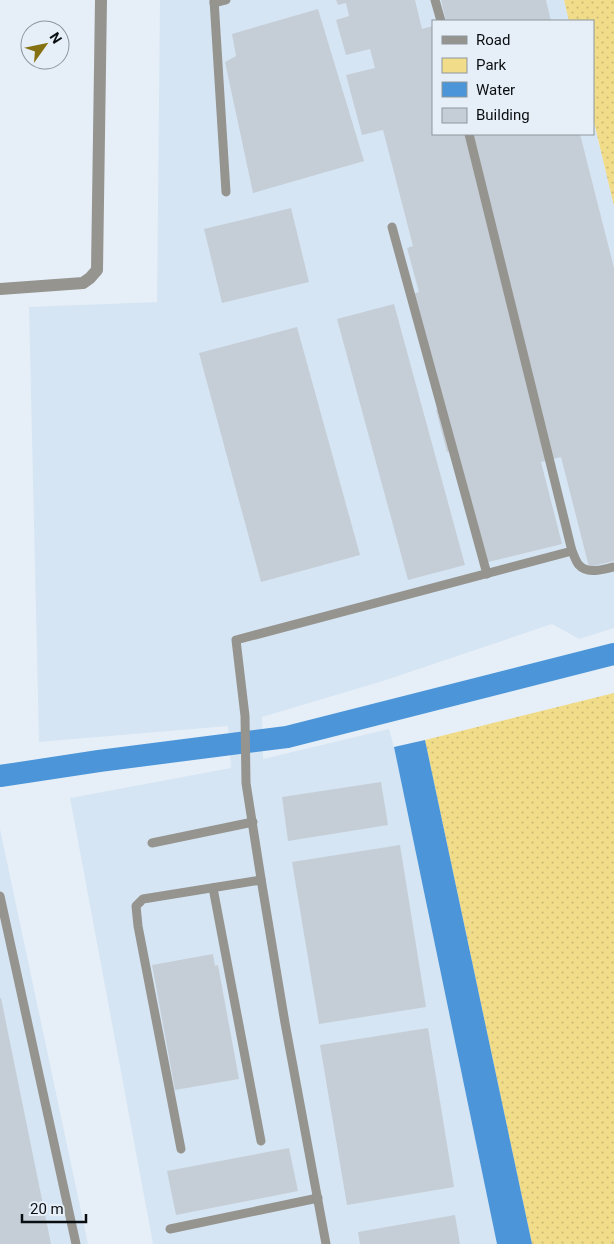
<svg xmlns="http://www.w3.org/2000/svg" width="614" height="1244" viewBox="0 0 614 1244" font-family="Roboto,sans-serif">
<style>
.built{fill:#d6e5f3}
.green{fill:url(#green-dots)}
.water{fill:#4b95d8}
.lines{fill:none;stroke-linecap:round;stroke-linejoin:round}
.canal{stroke:#4b95d8;stroke-width:22}
.building{fill:#c5ced7}
.lane{stroke:#95948f;stroke-width:9}
.street{stroke:#95948f;stroke-width:12}
</style>
<defs>
<pattern id="green-dots" width="8" height="8" patternUnits="userSpaceOnUse" patternTransform="scale(1.25)"><rect width="8" height="8" fill="#f1dc89"/><path d="M2 2h.1M6 6h.1" fill="none" stroke="#cdbc75" stroke-width="1.8" stroke-linecap="round"/></pattern>
</defs>
<rect width="100%" height="100%" fill="#e6eff8"/>
<g class="built">
<polygon points="160,0 564,0 569,21 433,21 433,134 593,134 593,118 614,206 614,628 579,639 552,624 383,681 262,717 263,759 389,729 394,747 497,1244 153,1244 70,798 231,768 228,726 39,742 29,307 157,302"/>
<polygon points="0,829 88,1244 0,1244"/>
</g>
<g class="green">
<polygon points="564,0 614,0 614,206 593,118 593,21 569,21"/>
<polygon points="614,693 614,1244 532,1244 425,740"/>
</g>
<polygon class="water" points="425,740 532,1244 497,1244 394,747"/>
<g class="lines">
<polyline class="canal" points="0,776 99,761 287,737 614,654"/>
</g>
<g class="building">
<polygon points="336,0 415,0 422,29 433,26 433,134 580,134 614,268 614,561 589,567 561,457 541,462 562,544 484,563 456,450 447,452 436,410 443,408 413,294 419,292 407,248 413,246 383,130 362,135 346,75 375,68 370,49 346,55 336,20 349,16 346,3 338,5"/>
<polygon points="441,0 546,0 551,21 446,21"/>
<polygon points="318,9 364,161 253,193 225,62 236,56 232,34"/>
<polygon points="291,208 309,282 222,303 204,229"/>
<polygon points="394,304 465,565 408,580 337,319"/>
<polygon points="297,327 360,555 261,582 199,353"/>
<polygon points="381,782 388,825 288,841 282,797"/>
<polygon points="400,845 426,1007 319,1024 292,862"/>
<polygon points="213,954 215,966 218,965 239,1079 175,1090 152,965"/>
<polygon points="0,998 1,998 51,1244 0,1244"/>
<polygon points="428,1028 454,1187 347,1205 320,1045"/>
<polygon points="289,1148 298,1191 176,1215 167,1171"/>
<polygon points="455,1215 460,1244 360,1244 358,1232"/>
</g>
<g class="lines">
<g class="lane">
<polyline points="214,0 226,192"/>
<polyline points="435,0 441,21"/>
<polyline points="214,3 226,0"/>
<polyline points="392,227 487,574"/>
<path d="M572 551C574 555 576 562 579 565 588 575 603 569 614 567"/>
<polyline points="152,843 253,822"/>
<polyline points="213,888 261,1141"/>
<polyline points="0,896 76,1244"/>
<polyline points="181,1149 138,926 136,906 143,899 261,880"/>
<polyline points="170,1229 318,1198"/>
<polyline points="326,1244 285,1023 262,885 246,783 245,716 236,640 572,551 469,134"/>
</g>
<polyline class="street" points="0,289 83,283 90,278 97,270 101,0"/>
</g>
<rect x="432" y="20" width="162" height="115" fill="#e6eff8" stroke="#8e959c"/>
<rect x="442" y="36" width="25" height="8" fill="#95948f" stroke="#8e959c"/>
<text x="476" y="45" font-size="15" fill="#0b0e11">Road</text>
<rect x="442" y="58" width="25" height="15" fill="#f1dc89" stroke="#8e959c"/>
<text x="476" y="70" font-size="15" fill="#0b0e11">Park</text>
<rect x="442" y="82" width="25" height="15" fill="#4b95d8" stroke="#8e959c"/>
<text x="476" y="95" font-size="15" fill="#0b0e11">Water</text>
<rect x="442" y="108" width="25" height="15" fill="#c5ced7" stroke="#8e959c"/>
<text x="476" y="120" font-size="15" fill="#0b0e11">Building</text>
<g transform="translate(45 45) rotate(57)"><circle r="24" fill="#e6eff8" stroke="#8e959c"/>
<path d="M0-4L9 19L0 12L-9 19Z" fill="#857111"/>
<text y="-8" font-size="14" font-weight="bold" text-anchor="middle" fill="#0b0e11">N</text>
</g>
<path d="M22 1214v8h64v-8" fill="none" stroke="#0b0e11" stroke-width="2.5"/>
<text x="30" y="1214" font-size="15" fill="#0b0e11" stroke="#e6eff8" stroke-width="4" paint-order="stroke">20 m</text>
</svg>
